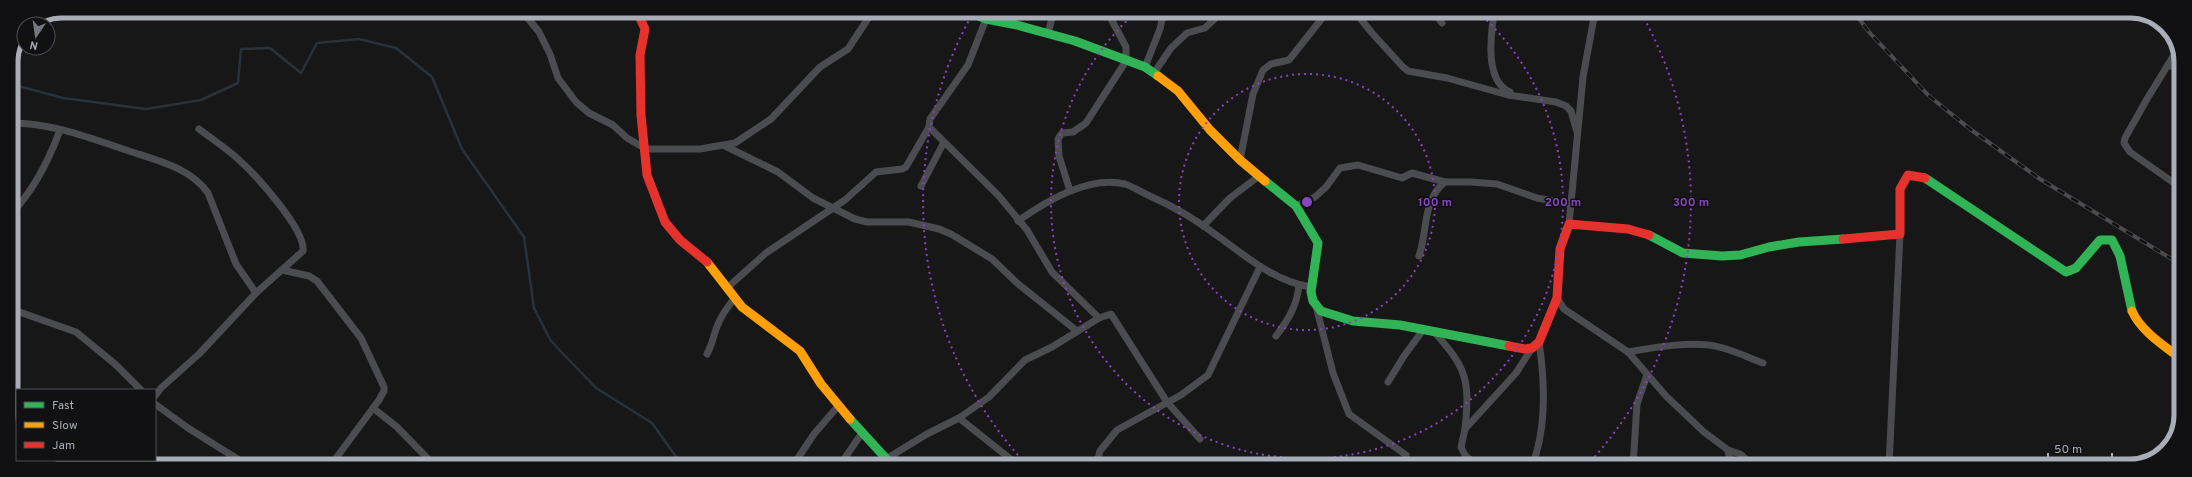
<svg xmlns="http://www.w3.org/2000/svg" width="2192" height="477" viewBox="0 0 2192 477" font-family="Overpass,sans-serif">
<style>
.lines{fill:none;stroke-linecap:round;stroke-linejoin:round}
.stream{stroke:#2a3239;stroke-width:2.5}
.street{stroke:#4b4c50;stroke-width:7}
.fast{stroke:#30b455;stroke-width:9}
.slow{stroke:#ff9f0a;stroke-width:9}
.jam{stroke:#e5322d;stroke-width:9}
.rail-casing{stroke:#4b4c4f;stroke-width:4}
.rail{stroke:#111113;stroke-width:2.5;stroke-dasharray:8;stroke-linecap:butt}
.ring{fill:none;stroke:#8446be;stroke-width:2;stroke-dasharray:2 4}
.rim{fill:none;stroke:#a8adb8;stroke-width:5}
.centre{fill:#8446be;stroke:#111113;stroke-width:2}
.ring-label{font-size:12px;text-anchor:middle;font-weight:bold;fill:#8446be;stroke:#111113;stroke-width:3;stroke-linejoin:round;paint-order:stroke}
</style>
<rect width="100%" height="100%" fill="#171717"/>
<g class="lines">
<polyline class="stream" points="11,84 63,98 146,109 201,100 238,83 241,49 270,48 301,73 317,43 359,39 396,48 432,77 462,149 524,237 534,308 551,341 596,388 652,423 682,465"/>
<g class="street">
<polyline points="522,11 539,32 550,54 558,78 576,102 589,113 613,125 627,138 646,149 700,149 735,143 771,119 820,67 848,49 873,11"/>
<polyline points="1355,12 1372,33 1403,67 1408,71 1447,78 1508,95 1556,102 1566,106 1571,111 1577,132"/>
<polyline points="1434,12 1442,23"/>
<path d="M1494 12C1491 34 1484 81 1510 92"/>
<polyline points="986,19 968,65 930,119 929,127 998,195 1027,230 1052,272 1099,318"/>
<polyline points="1048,33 1054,11"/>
<polyline points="2177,50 2147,99 2125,138 2124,143 2130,152 2181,188"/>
<polyline points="2170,65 2181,72"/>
<polyline points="1145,67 1160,29 1164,11"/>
<polyline points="1154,73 1171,48 1187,33 1205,28 1222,12"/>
<path d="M11 123C52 123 90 138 129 151 156 160 191 168 208 193L236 264 256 293"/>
<polyline points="725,146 778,172 813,198 855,219 867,222 909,222 939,229 951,234 992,259 1017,283 1077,331"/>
<polyline points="1240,160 1253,94 1263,70 1271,64 1289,60 1327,12"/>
<polyline points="921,186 944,142"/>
<polyline points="1070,191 1059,156 1058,139 1062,133 1073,132 1086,123 1126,61 1126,47 1109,15"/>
<polyline points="1296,206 1315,197 1326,187 1340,168 1358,165 1402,178 1412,173 1445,182 1471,182 1497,184 1537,198 1570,204"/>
<path d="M11 214C34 190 49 160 60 130"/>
<path d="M1018 221C1046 201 1089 175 1125 184 1134 187 1143 193 1152 197 1177 208 1198 221 1219 237 1248 258 1276 282 1311 287"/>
<polyline points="1569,224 1583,77 1595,12"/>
<polyline points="1203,226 1230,198 1259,176"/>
<path d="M1419 256C1428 230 1422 200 1445 182"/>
<polyline points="282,270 309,276 317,281 361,338 384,387 384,391 379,400 331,465"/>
<polyline points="728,287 766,253 845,200 876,172 902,169 906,167 929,127"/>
<polyline points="1557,298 1564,309 1628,352 1666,396 1704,432 1728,450 1731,466"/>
<polyline points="1316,306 1333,373 1349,414 1406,455"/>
<polyline points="11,309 76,332 115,364 141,390"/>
<path d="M1434 332C1467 368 1470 380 1465 429"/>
<path d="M1276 336C1288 320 1297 306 1299 285"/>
<path d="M1628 352C1655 347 1697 340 1723 348 1737 352 1750 358 1763 363"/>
<path d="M707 354C712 345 713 338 716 329 720 318 727 307 735 298"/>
<polyline points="1388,382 1404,356 1423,330"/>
<path d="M155 396 161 388 199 354 256 293 303 251C306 230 255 174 238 159 226 148 212 139 199 129"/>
<polyline points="155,404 188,428 247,465"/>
<polyline points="373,408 397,427 434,465"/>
<polyline points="959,418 1018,465"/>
<polyline points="1728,450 1740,454 1754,466"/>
<polyline points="886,459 927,434 959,418 989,397 1025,360 1052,347 1099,318 1111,314 1167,402 1200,439"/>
<polyline points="148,460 152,465"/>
<polyline points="794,464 814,434 839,405"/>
<polyline points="82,465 89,460"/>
<polyline points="226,465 233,456"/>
<polyline points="840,465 862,433"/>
<polyline points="1096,466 1100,451 1117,430 1181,395 1208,375 1260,267"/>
<polyline points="1477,466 1465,455 1461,447 1465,429 1516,373 1532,348"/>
<path d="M1532 466C1547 428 1545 382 1539 342"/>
<polyline points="1633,466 1637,404 1647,375"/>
<polyline points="1889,466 1900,234"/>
</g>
<g class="fast">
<polyline points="967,11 986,19 1017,25 1075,41 1145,67 1158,76"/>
<polyline points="1925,178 2066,272 2076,268 2100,240 2112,240 2120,256 2132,311"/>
<polyline points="1265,181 1296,206 1318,243 1311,292 1313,301 1321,311 1353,321 1400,325 1509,346"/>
<polyline points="1649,235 1683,253 1722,256 1740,255 1769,247 1799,242 1843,239"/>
<polyline points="850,419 892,465"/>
</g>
<g class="slow">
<polyline points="1158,76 1178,91 1210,130 1240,160 1265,181"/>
<polyline points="707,262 742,307 800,351 821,384 850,419"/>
<path d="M2132 311C2141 331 2163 345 2180 358"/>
</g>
<g class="jam">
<polyline points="633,11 640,18 645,29 640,55 641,115 647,175 665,222 680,240 707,262"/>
<polyline points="1843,239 1900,234 1900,189 1908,175 1925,178"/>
<polyline points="1509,346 1525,349 1532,348 1539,342 1557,298 1560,249 1569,224 1628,229 1649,235"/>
</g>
<defs>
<polyline id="rail" points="1854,12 1869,32 1929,96 1970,129 2040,179 2180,264"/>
</defs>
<use href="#rail" class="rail-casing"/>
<use href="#rail" class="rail"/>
</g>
<g class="ring">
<circle cx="1307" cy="202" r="128"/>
<path d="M1478 12A256 256 0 1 1 1136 12"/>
<path d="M1026 464A384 384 0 0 1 973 13M1641 13A384 384 0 0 1 1588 464"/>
</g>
<path d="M0 0H2192V477H0ZM62 18H2130A44 44 0 0 1 2174 62V415A44 44 0 0 1 2130 459H62A44 44 0 0 1 18 415V62A44 44 0 0 1 62 18Z" fill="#111113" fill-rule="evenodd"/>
<path class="rim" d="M62 18H2130A44 44 0 0 1 2174 62V415A44 44 0 0 1 2130 459H62A44 44 0 0 1 18 415V62A44 44 0 0 1 62 18Z"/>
<circle cx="1307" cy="202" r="6" class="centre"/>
<g class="ring-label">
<text x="1435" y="206">100 m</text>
<text x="1563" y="206">200 m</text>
<text x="1691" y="206">300 m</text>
</g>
<rect x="16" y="389" width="140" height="72" fill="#111113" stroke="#4d4f55"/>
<rect x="24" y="402" width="20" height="6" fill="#30b455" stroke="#4d4f55"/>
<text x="52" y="409" font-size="12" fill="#a8adb8">Fast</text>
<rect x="24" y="422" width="20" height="6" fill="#ff9f0a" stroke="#4d4f55"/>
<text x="52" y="429" font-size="12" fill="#a8adb8">Slow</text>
<rect x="24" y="442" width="20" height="6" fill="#e5322d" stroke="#4d4f55"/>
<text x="52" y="449" font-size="12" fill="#a8adb8">Jam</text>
<g transform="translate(36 36) rotate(193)"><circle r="19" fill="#111113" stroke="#4d4f55"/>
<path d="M0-3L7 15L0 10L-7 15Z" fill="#757880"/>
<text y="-6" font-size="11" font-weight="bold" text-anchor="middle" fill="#a8adb8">N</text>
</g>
<path d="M2048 453v6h64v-6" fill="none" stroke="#a8adb8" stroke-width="2"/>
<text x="2054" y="453" font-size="12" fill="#a8adb8" stroke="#111113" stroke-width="3" paint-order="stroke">50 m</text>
</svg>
